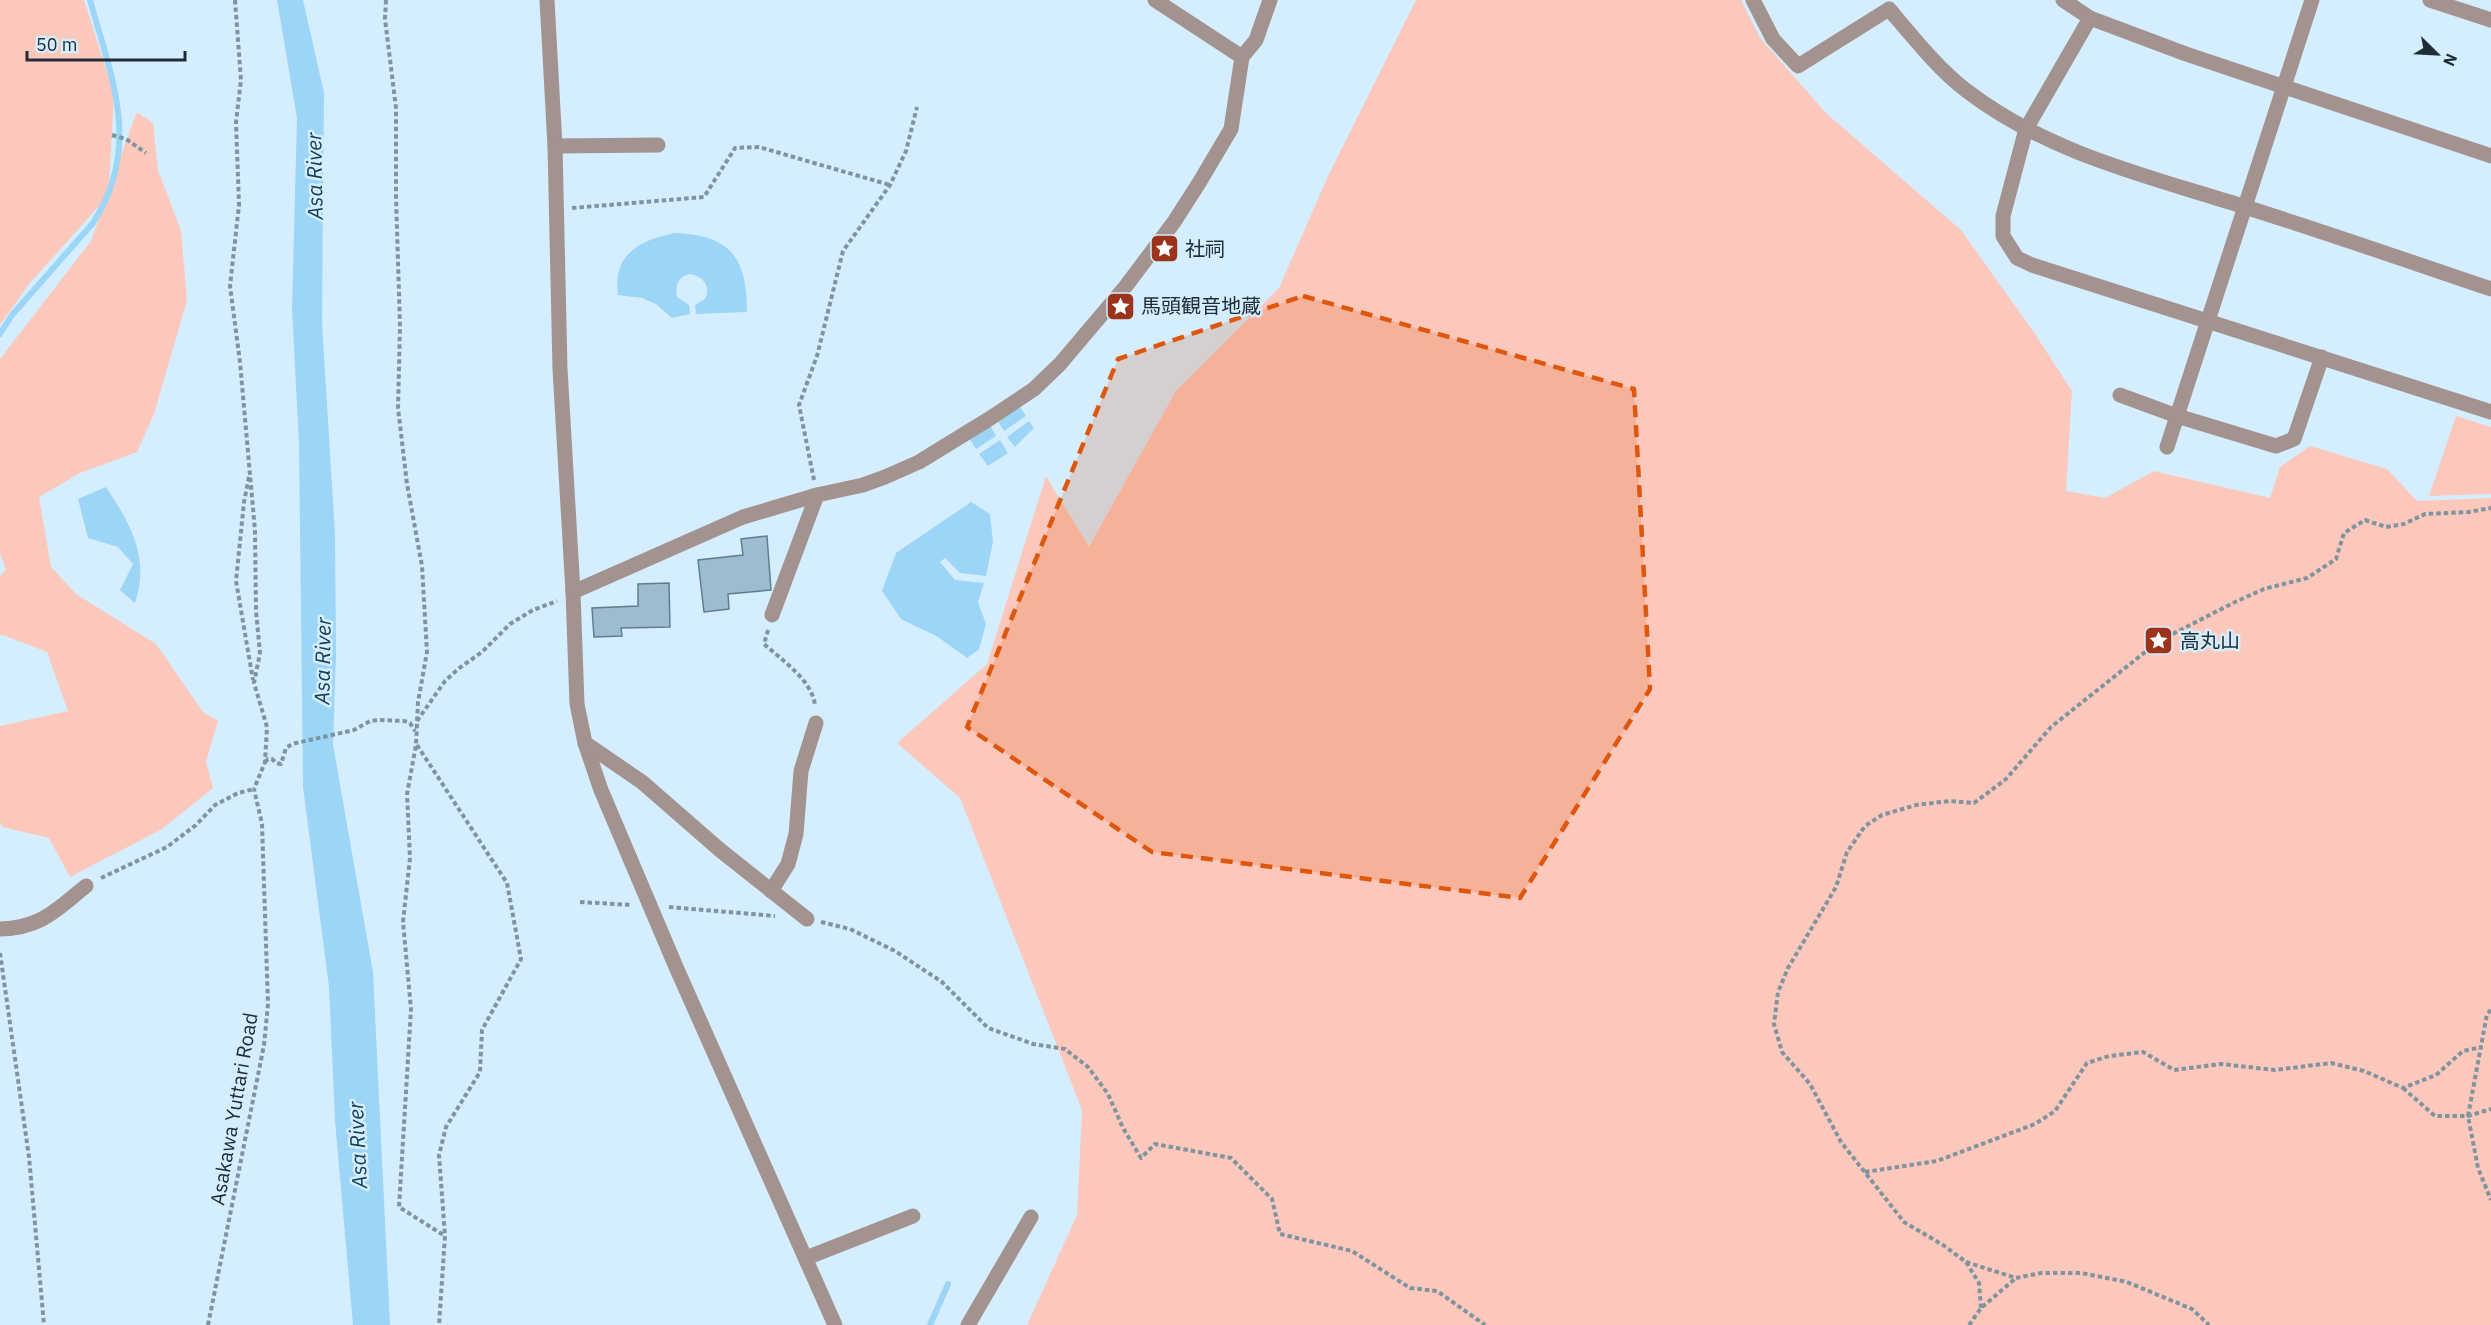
<svg xmlns="http://www.w3.org/2000/svg" width="2491" height="1325" viewBox="0 0 2491 1325" font-family="'IBM Plex Sans','Noto Sans JP',sans-serif">
<style>
.green{fill:#fdc8bc}
.water{fill:#9dd5f7}
.lines{fill:none;stroke-linecap:round;stroke-linejoin:round}
.stream{stroke:#9dd5f7;stroke-width:6}
.building{fill:#9dbcd0;stroke:#5f7d90;stroke-width:1.5}
.path{stroke:#8094a0;stroke-width:4;stroke-dasharray:4.5 3;stroke-linecap:butt}
.minor{stroke:#a3938f;stroke-width:15}
.marked{fill:#de570e;fill-opacity:0.2;stroke:#de570e;stroke-width:4.5;stroke-dasharray:12 8;stroke-linejoin:round}
.labels{text-anchor:middle;stroke-width:5;stroke-linejoin:round;paint-order:stroke}
.poi-label{font-size:20px;fill:#202d35;stroke:#d4eeff;text-anchor:start}
.street-label{font-size:20px;fill:#202d35;stroke:#d4eeff}
.water-label{font-size:21px;font-style:italic;fill:#144057;stroke:#d4eeff}
</style>
<rect width="100%" height="100%" fill="#d4eeff"/>
<g class="green">
<polygon points="0,0 84,0 114,94 109,187 137,112 153,123 158,170 181,231 187,300 154,414 137,452 80,473 39,497 51,567 76,594 156,644 203,712 218,721 206,762 213,788 162,829 70,877 49,838 2,827 0,821 0,726 68,711 47,652 0,634 0,576 6,570 0,554 0,359 91,241 107,197 29,284 0,325"/>
<polygon points="1416,0 1741,0 1760,38 1827,114 1961,230 2035,334 2072,391 2066,491 2105,498 2154,471 2270,498 2280,467 2310,446 2387,469 2417,501 2491,498 2491,1325 1027,1325 1077,1215 1082,1110 960,798 897,743 987,664 1046,476 1089,547 1176,391 1279,288 1329,174"/>
<polygon points="2456,416 2491,427 2491,494 2429,496"/>
</g>
<g class="water">
<polygon points="277,0 303,0 324,93 322,322 335,535 336,654 333,745 373,972 390,1325 353,1325 335,1121 329,987 303,787 299,444 292,309 297,118"/>
<path d="M675 233C730 235 747 257 747 312L696 314 695 305 705 299C711 287 704 277 691 274 678 276 675 285 677 297L689 305 690 314 672 318 656 304 642 298 618 295C612 254 640 240 675 233Z"/>
<polygon points="1019,406 1026,416 1004,431 997,420"/>
<polygon points="1029,421 1034,428 1015,447 1007,437"/>
<polygon points="990,425 996,436 976,449 969,438"/>
<polygon points="1000,440 1008,453 988,466 979,454"/>
<path d="M106 487C131 525 150 558 135 603L120 590 133 564 118 547 88 538 78 499Z"/>
<polygon points="971,502 990,514 993,542 986,576 960,573 945,558 940,562 955,580 984,583 978,602 986,624 979,649 967,658 938,637 901,619 882,591 896,553"/>
</g>
<g class="lines">
<g class="stream">
<path d="M0 334 12 315 93 223C142 147 112 79 90 0"/>
<polyline points="930,1325 948,1284"/>
</g>
</g>
<g class="building">
<polygon points="767,536 771,590 728,594 729,609 704,612 698,560 743,555 741,539"/>
<polygon points="669,583 670,627 621,628 622,636 594,637 592,608 638,606 638,584"/>
</g>
<g class="lines">
<g class="path">
<polyline points="235,0 241,80 236,122 239,205 230,286 240,362 255,531 256,611 260,653 254,683 267,727 265,762 254,789"/>
<polyline points="386,0 385,19 396,108 396,197 400,326 398,408 407,484 422,566 427,652 418,702 416,745 407,794 410,858 403,922 411,1009 399,1207 445,1236"/>
<polyline points="112,135 126,139 146,153"/>
<polyline points="572,208 704,197 735,148 759,147 890,185"/>
<polyline points="249,477 244,502 236,581 253,680"/>
<polyline points="814,480 799,405 817,356 843,251 890,185 906,151 917,107"/>
<path d="M768 630 764 644C782 660 813 681 815 706"/>
<polyline points="417,721 445,681 458,669 482,652 510,624 533,610 557,601"/>
<polyline points="417,745 507,883 521,959 482,1030 480,1072 446,1127 439,1155 445,1236 439,1325"/>
<polyline points="265,762 268,759 272,759 276,763 281,764 286,748 292,744 354,730 370,721 378,720 404,721 410,723 415,731"/>
<polyline points="101,878 167,847 196,825 215,805 238,793 254,789"/>
<polyline points="580,902 632,905"/>
<polyline points="669,907 775,916"/>
<polyline points="821,922 850,929 895,951 942,982 988,1028 1033,1044 1065,1049 1088,1067 1108,1094 1123,1128 1141,1158 1155,1144 1231,1158 1272,1199 1280,1234 1352,1251 1410,1288 1437,1291 1485,1325"/>
<polyline points="0,953 29,1157 44,1325"/>
<polyline points="2491,1010 2487,1014 2468,1116 2478,1168 2491,1200"/>
<polyline points="2403,1088 2435,1116 2468,1116 2491,1109"/>
<polyline points="1865,1172 1937,1161 2035,1124 2055,1111 2087,1063 2109,1056 2143,1052 2174,1070 2221,1064 2275,1070 2331,1063 2364,1071 2403,1088 2436,1075 2463,1051 2482,1047"/>
<polyline points="1966,1262 2016,1278 2041,1273 2081,1273 2127,1282 2192,1309 2209,1325"/>
<polyline points="1981,1308 1979,1283 1966,1262 1943,1245 1904,1222 1841,1142 1810,1084 1782,1052 1774,1024 1778,992 1788,968 1836,887 1847,852 1865,826 1882,815 1916,805 1950,801 1974,803 2006,779 2051,727 2159,641 2233,603 2264,589 2307,578 2336,559 2344,533 2365,520 2386,527 2404,524 2425,514 2469,512 2491,508"/>
<polyline points="208,1325 264,1045 268,1004 262,824 254,789"/>
<polyline points="1969,1325 1981,1308 2016,1278"/>
</g>
<g class="minor">
<polyline points="547,0 555,146 560,369 573,592 577,704 585,743 601,790 676,967 835,1325"/>
<polyline points="1155,0 1242,57"/>
<path d="M1753 0 1773 39 1798 66 1889 9C1913 37 1938 69 1967 91 2048 153 2147 176 2242 206 2325 232 2408 261 2491 289"/>
<polyline points="2063,0 2090,18 2186,54 2491,156"/>
<polyline points="2430,0 2491,20"/>
<polyline points="2090,18 2026,129 2003,216 2003,236 2017,258 2032,265 2491,412"/>
<polyline points="555,146 658,145"/>
<polyline points="2120,395 2177,416 2276,446 2294,439 2322,357"/>
<polyline points="2167,447 2312,0"/>
<polyline points="573,592 743,517 817,495 863,485 885,477 919,462 989,419 1034,389 1060,364 1126,286 1174,222 1199,183 1231,129 1242,57 1256,40 1270,0"/>
<polyline points="772,615 817,495"/>
<polyline points="585,743 642,782 720,850 807,919"/>
<polyline points="771,891 788,864 796,834 801,771 816,723"/>
<path d="M0 929C41 928 56 910 86 886"/>
<polyline points="806,1258 913,1216"/>
<polyline points="968,1325 1031,1217"/>
</g>
</g>
<path class="marked" d="M1303 296 1634 389 1650 689 1520 898 1152 852 967 727 1118 359Z"/>
<defs>
<symbol id="sight-square" viewBox="-11 -11 22 22"><rect x="-9" y="-9" width="18" height="18" rx="4" fill="#9c331c" stroke="#d4eeff"/><path d="M0-6L1.8-2.2L6-1.7L2.9 1.2L3.7 5.4L0 3.3L-3.7 5.4L-2.9 1.2L-6-1.7L-1.8-2.2Z" fill="#fff"/></symbol>
</defs>
<g fill-rule="evenodd">
<use href="#sight-square" x="1148" y="232" width="33" height="33"/>
<use href="#sight-square" x="1104" y="290" width="33" height="33"/>
<use href="#sight-square" x="2142" y="624" width="33" height="33"/>
</g>
<g class="labels">
<g class="poi-label">
<text x="1185" y="256">社祠</text>
<text x="1141" y="313">馬頭観音地蔵</text>
<text x="2180" y="648">高丸山</text>
</g>
<g class="street-label">
<text transform="translate(234 1109) rotate(-80)" y="7">Asakawa Yuttari Road</text>
</g>
<g class="water-label">
<text transform="translate(315 176) rotate(-91)" y="7">Asa River</text>
<text transform="translate(323 661) rotate(-89)" y="7">Asa River</text>
<text transform="translate(358 1145) rotate(-93)" y="7">Asa River</text>
</g>
</g>
<g transform="translate(2437 54) rotate(114)" stroke="#d4eeff" stroke-width="4.5" paint-order="stroke">
<path d="M0-4.5L10 22L0 15L-10 22Z" fill="#202d35"/>
<text y="-9" font-size="16" font-weight="bold" text-anchor="middle" fill="#202d35">N</text>
</g>
<path d="M27 51v9h158v-9" fill="none" stroke="#202d35" stroke-width="3"/>
<text x="36" y="51" font-size="18" fill="#202d35" stroke="#d4eeff" stroke-width="4.5" paint-order="stroke">50 m</text>
</svg>
